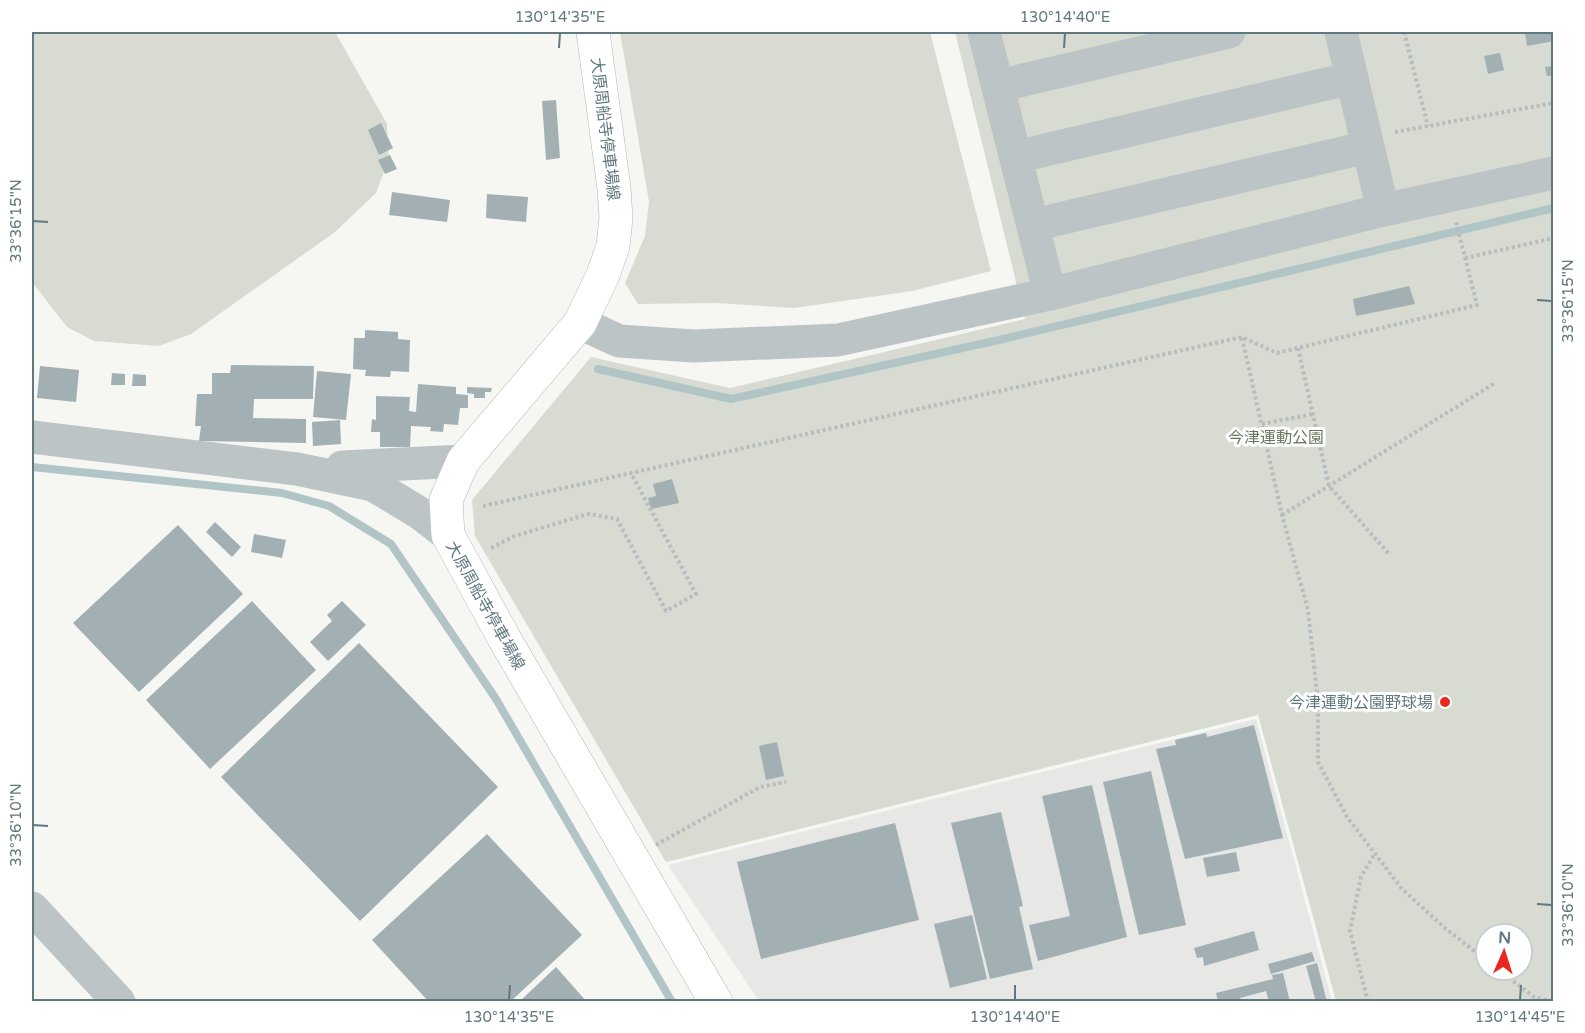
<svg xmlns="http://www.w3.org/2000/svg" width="1585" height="1033" viewBox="0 0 1585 1033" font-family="'Varela Round','Noto Sans JP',sans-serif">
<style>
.built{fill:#e7e7e6}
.green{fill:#d7dbd2;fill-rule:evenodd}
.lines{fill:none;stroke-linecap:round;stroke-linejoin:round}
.stream{stroke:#b2c5c6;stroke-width:8}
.building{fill:#a3b0b3}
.major-casing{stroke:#aeb6b9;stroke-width:34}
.path{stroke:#b7bcbe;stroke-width:4;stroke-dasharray:3 3;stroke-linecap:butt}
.minor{stroke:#bdc4c6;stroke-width:33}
.major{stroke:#fff;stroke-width:33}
.ticks{fill:none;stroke:#60787f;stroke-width:2}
.poi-dot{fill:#e92820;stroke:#fff;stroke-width:2}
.labels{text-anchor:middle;stroke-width:6;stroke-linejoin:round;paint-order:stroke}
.street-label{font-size:16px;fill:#60787f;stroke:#fff}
.park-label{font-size:16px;fill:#68775f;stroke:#fff}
.poi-label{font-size:16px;fill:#60787f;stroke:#fff;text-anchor:end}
.neatline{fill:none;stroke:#60787f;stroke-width:2}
.ticks-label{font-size:15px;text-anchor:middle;fill:#60787f}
</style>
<rect width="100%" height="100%" fill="#f6f6f3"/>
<polygon class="built" points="1256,719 1332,1001 759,1001 668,865"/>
<g class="green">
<polygon points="32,32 335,32 387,124 389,158 376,193 335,232 191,334 159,346 94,341 67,327 32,282"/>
<polygon points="620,32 930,32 991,271 912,291 794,308 717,303 638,304 625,283 645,236 649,202"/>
<path d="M955 32H1553V1001H1336L1258 715 666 862 475 536 472 500 591 357 730 388 1025 319ZM1486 934H1522V970H1486Z"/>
</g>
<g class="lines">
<g class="stream">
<polyline points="598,369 731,399 999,340 1554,208"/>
<polyline points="32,467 282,493 329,506 391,544 496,699 672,1002"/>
</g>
</g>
<g class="building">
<polygon points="1533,32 1553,32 1554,41 1527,46 1525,33"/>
<polygon points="1500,53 1504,70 1488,74 1484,56"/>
<polygon points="1554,66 1554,75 1547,76 1545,67"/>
<polygon points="556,100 560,158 546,160 542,101"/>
<polygon points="381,123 393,148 379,155 368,130"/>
<polygon points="390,155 397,169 385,174 378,160"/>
<polygon points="392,192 450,200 447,222 389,215"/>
<polygon points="487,194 528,197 526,222 486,218"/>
<polygon points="1409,286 1415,304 1356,316 1353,299"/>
<polygon points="365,330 398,332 398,339 410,340 409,372 391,371 390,377 365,376 366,370 353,369 354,338 365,338"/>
<polygon points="231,365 314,366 313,399 254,399 253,418 306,419 306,443 199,441 201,426 195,426 197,394 212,394 212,373 230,373"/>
<polygon points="40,366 79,370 76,402 37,398"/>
<polygon points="317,371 351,374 346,420 313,417"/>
<polygon points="112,373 125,374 125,385 111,385"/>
<polygon points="133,374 146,375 146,386 132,386"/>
<polygon points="418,384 456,387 456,394 468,395 468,408 460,408 458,425 444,424 443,432 430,431 431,427 411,426 410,447 380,447 380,432 371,432 372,419 376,420 376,396 410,397 409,411 416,412"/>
<polygon points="467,387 492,388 491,392 485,392 485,398 474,398 474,394 467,393"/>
<polygon points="340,420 341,444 313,446 312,422"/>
<polygon points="672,479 679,503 651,509 648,498 656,496 653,484"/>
<polygon points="215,522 241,547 232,557 206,532"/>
<polygon points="178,525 243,594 139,692 73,623"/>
<polygon points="254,534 286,540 282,558 251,552"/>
<polygon points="252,601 316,670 210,769 146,700"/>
<polygon points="342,601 366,625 328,661 310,642 332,621 327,615"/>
<polygon points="359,643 498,787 360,921 221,777"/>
<polygon points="1254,725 1283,838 1185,859 1156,749 1176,745 1175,740 1206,733 1207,737"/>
<polygon points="777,742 784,776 766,780 759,746"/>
<polygon points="1151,771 1186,925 1139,935 1103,782"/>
<polygon points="1092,785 1127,937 1038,961 1029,925 1070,916 1042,796"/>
<polygon points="1001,812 1023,906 1019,907 1033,969 990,979 951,823"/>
<polygon points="895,823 919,920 761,959 737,862"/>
<polygon points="487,834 582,935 510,1002 429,1002 372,940"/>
<polygon points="1236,852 1240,871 1207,877 1203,858"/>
<polygon points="972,915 987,979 950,988 934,924"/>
<polygon points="1254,931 1259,950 1204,966 1203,957 1197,958 1194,948"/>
<polygon points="1312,952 1315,961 1271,974 1268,964"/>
<polygon points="1317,963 1327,1002 1316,1002 1306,966"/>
<polygon points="556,967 587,1002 519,1002"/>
<polygon points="1283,973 1290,1002 1269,1002 1266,991 1240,998 1241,1002 1218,1002 1216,993 1273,979 1272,975"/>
</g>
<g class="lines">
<defs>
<polyline id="major" points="593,32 614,188 616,218 613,246 603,275 580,323 463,461 446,500 448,535 504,638 716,1002"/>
</defs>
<use href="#major" class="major-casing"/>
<g class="path">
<polyline points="1404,32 1428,126"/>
<polyline points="1395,132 1554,103"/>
<polyline points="1465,258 1554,238"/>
<polyline points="1242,338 1282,515 1308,610 1318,702 1318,762 1347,817 1402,889 1446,929 1486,960"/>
<polyline points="1298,348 1329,486 1389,554"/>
<polyline points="1262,424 1313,414"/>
<polyline points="483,506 1242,337 1277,353 1477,305 1456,222"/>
<polyline points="1282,515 1495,383"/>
<polyline points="491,548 515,536 588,514 617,519 666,611 696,594 631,473"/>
<polyline points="656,845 760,787 786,782"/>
<polyline points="1499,970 1534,997 1553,1002"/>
<polyline points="1368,1002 1350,931 1361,877 1375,853"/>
</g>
<g class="minor">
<polyline points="984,32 1050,294"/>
<polyline points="1341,32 1383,210"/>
<polyline points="998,86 1229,32"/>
<polyline points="1016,157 1352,78"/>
<polyline points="1033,225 1368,147"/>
<polyline points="580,323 619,341 694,346 838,340 1050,294 1383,210 1554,173"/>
<polyline points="32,437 297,469 373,485 418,512 448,535"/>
<polyline points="342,467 463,461"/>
<polyline points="32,908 119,1002"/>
</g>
<use href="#major" class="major"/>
</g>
<path class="ticks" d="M559 48 560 33M1064 48 1065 33M33 221 48 222M1537 300 1552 301M33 825 48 826M1537 904 1552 905M509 1000 510 985M1015 1000V985M1520 1000 1521 985"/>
<circle class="poi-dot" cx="1445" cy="702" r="6"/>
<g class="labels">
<g class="street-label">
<text transform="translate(606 129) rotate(83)" y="6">大原周船寺停車場線</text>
<text transform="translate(486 605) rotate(61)" y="6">大原周船寺停車場線</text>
</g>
<g class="park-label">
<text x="1276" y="443">今津運動公園</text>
</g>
<g class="poi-label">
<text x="1433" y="708">今津運動公園野球場</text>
</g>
</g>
<rect width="1585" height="1033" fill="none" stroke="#ffffff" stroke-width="66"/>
<g transform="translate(1504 952) rotate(3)"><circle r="28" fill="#ffffff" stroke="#bfc9cc" stroke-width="1.5"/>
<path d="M0-4.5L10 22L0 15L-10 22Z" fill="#e92820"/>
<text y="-9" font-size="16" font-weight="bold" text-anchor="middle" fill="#60787f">N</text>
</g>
<rect x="33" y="33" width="1519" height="967" class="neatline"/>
<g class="ticks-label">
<text x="560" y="22">130°14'35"E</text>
<text x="1065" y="22">130°14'40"E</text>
<text transform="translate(16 221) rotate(-90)" y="5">33°36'15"N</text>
<text transform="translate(1568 301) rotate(-90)" y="5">33°36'15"N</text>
<text transform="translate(16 825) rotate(-90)" y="5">33°36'10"N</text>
<text transform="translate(1568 905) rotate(-90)" y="5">33°36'10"N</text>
<text x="509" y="1022">130°14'35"E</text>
<text x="1015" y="1022">130°14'40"E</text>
<text x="1520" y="1022">130°14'45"E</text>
</g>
</svg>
